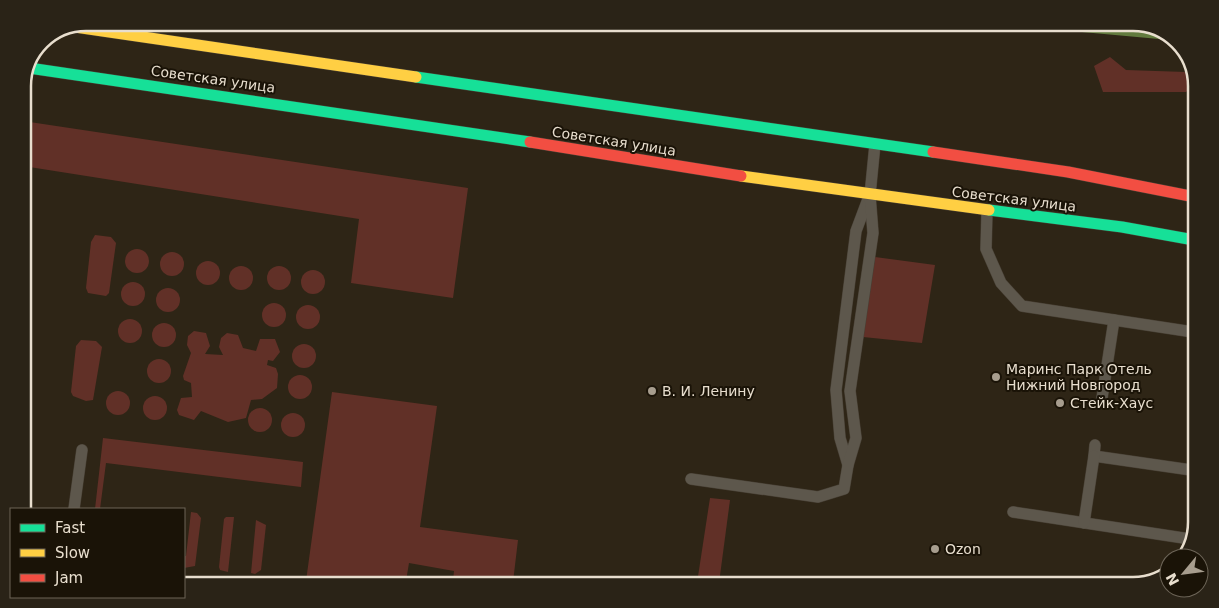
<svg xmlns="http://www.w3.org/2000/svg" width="1219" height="608" viewBox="0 0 1219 608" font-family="'DejaVu Sans',sans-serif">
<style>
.green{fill:#613027}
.water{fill:#627b3e}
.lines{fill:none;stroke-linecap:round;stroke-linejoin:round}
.lane-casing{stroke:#484035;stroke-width:12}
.fast-casing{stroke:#484035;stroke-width:12}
.slow-casing{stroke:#484035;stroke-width:12}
.jam-casing{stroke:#484035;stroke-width:12}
.lane{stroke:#5d574c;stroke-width:11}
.fast{stroke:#16e098;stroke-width:11}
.slow{stroke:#ffcf43;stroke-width:11}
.jam{stroke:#f24e42;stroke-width:11}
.poi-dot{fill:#a79d8e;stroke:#1a1307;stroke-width:2}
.labels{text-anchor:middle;stroke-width:4;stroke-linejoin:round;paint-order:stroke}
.street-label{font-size:14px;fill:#e8dece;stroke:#1a1307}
.poi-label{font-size:14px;fill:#e8dece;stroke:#1a1307;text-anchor:start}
.rim{fill:none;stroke:#e8dece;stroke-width:2.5}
</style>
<rect width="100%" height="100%" fill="#2e2516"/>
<g class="green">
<polygon points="1110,57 1126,70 1186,72 1195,84 1186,92 1103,92 1094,66"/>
<polygon points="23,121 468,188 453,298 351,283 359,219 23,166"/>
<polygon points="95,235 111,237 116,243 109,293 106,296 88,293 86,288 91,242"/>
<circle cx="137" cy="261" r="12"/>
<circle cx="172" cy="264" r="12"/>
<polygon points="875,257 935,265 922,343 863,337"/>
<circle cx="208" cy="273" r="12"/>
<circle cx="279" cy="278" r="12"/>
<circle cx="241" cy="278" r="12"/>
<circle cx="313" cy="282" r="12"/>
<circle cx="133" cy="294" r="12"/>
<circle cx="168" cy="300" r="12"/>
<circle cx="274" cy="315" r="12"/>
<circle cx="308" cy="317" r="12"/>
<circle cx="130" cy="331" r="12"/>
<circle cx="164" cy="335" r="12"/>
<polygon points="194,331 206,333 210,346 205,354 223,355 219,347 221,338 227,333 238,335 243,348 256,351 260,339 275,339 280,352 273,361 268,360 267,365 276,368 278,374 277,388 262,399 251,400 246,418 228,422 201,411 194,420 179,415 177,410 181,398 192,397 191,383 184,380 183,376 191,353 187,345 188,336"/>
<polygon points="81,340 96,341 102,347 93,400 86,401 73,396 71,392 76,346"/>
<circle cx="304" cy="356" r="12"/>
<circle cx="159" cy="371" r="12"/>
<circle cx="300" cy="387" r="12"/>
<circle cx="118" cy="403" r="12"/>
<polygon points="332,392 437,406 420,527 518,540 513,582 453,581 454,571 409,563 406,581 306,581"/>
<circle cx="155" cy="408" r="12"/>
<circle cx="260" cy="420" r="12"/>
<circle cx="293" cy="425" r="12"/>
<polygon points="103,438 303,462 301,487 106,463 100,509 95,509"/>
<polygon points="710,498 730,500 719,583 697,583"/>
<polygon points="191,512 197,513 201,518 195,566 184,568 184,556 186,556"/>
<polygon points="226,517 234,517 228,572 220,570 219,567 224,519"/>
<polygon points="256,520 266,525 261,570 255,574 251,573"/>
</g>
<polygon class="water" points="1038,28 1161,29 1173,39 1170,40"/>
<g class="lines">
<defs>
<g id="lane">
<polyline points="987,211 986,249 1001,283 1022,306 1193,332"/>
<polyline points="1102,398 1114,320"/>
<polyline points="1095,445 1094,456 1191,470"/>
<polyline points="848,465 840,438 836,390 856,231 868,199"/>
<polyline points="691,479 818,497 844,489 848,465 856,438 850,391 873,233 870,195 875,144"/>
<polyline points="74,509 82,450"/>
<polyline points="1013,512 1190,539"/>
<polyline points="1084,523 1094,456"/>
</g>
<g id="fast">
<polyline points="29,68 530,142"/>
<polyline points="416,77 933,152"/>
<polyline points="989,210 1122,227 1194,240"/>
</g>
<g id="slow">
<polyline points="75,27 416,77"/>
<polyline points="741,176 989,210"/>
</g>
<g id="jam">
<polyline points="530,142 741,176"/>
<polyline points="933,152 1068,172 1195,197"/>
</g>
</defs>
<use href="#lane" class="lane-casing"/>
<use href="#fast" class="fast-casing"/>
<use href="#slow" class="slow-casing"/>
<use href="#jam" class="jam-casing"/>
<use href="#lane" class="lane"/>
<use href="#fast" class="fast"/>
<use href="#slow" class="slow"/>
<use href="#jam" class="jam"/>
</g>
<g class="poi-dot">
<circle cx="996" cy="377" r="5"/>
<circle cx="652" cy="391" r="5"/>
<circle cx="1060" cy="403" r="5"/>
<circle cx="935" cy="549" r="5"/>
</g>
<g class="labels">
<g class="street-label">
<text transform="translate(213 79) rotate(8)" y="5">Советская улица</text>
<text transform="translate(614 141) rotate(9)" y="5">Советская улица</text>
<text transform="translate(1014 199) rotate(7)" y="5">Советская улица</text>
</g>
<g class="poi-label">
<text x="1006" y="374">Маринс Парк Отель<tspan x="1006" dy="16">Нижний Новгород</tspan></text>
<text x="662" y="396">В. И. Ленину</text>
<text x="1070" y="408">Стейк-Хаус</text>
<text x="945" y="554">Ozon</text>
</g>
</g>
<path d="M0 0H1219V608H0ZM86 31H1133A55 55 0 0 1 1188 86V522A55 55 0 0 1 1133 577H86A55 55 0 0 1 31 522V86A55 55 0 0 1 86 31Z" fill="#2a2317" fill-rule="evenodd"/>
<path class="rim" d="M86 31H1133A55 55 0 0 1 1188 86V522A55 55 0 0 1 1133 577H86A55 55 0 0 1 31 522V86A55 55 0 0 1 86 31Z"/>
<rect x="10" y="508" width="175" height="90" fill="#1a1307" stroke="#6c6457"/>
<rect x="20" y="524" width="25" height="8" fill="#16e098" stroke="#6c6457"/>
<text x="55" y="533" font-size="15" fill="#e8dece">Fast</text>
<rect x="20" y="549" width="25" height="8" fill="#ffcf43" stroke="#6c6457"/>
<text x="55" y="558" font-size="15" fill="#e8dece">Slow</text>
<rect x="20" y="574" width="25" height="8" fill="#f24e42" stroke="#6c6457"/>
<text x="55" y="583" font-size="15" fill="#e8dece">Jam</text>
<g transform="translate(1184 573) rotate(241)"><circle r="24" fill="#1a1307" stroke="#6c6457"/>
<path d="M0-4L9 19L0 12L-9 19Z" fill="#a79d8e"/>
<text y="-8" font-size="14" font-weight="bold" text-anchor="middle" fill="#e8dece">N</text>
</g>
</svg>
